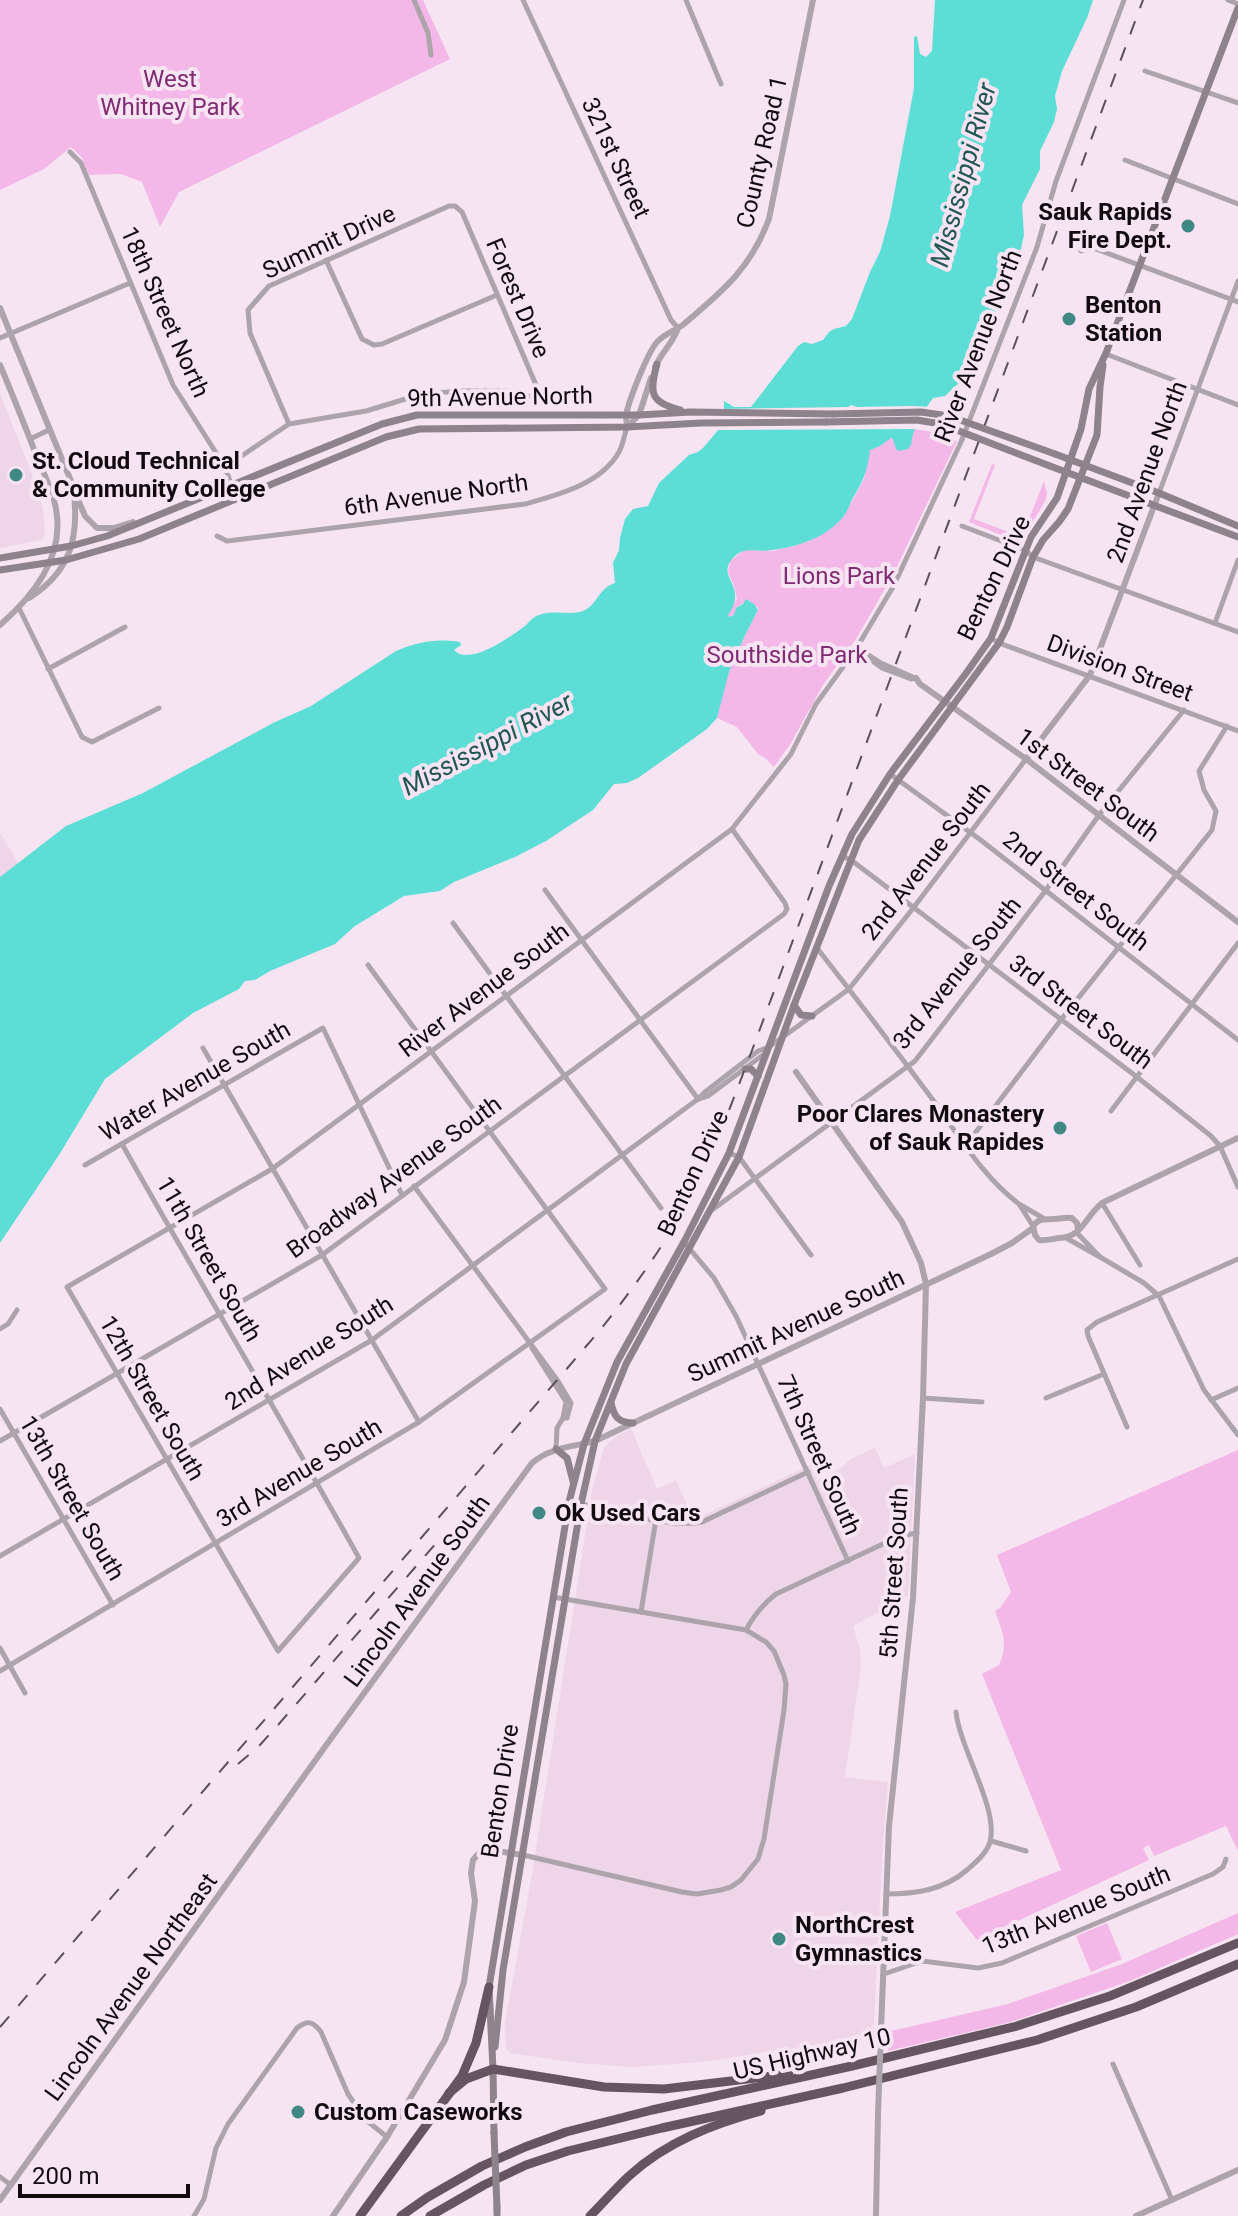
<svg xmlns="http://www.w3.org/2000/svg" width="1238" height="2216" viewBox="0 0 1238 2216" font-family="Roboto,sans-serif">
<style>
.built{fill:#eed5e8}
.green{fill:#f3b8e7}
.water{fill:#5cded6}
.pier{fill:#f7e4f2}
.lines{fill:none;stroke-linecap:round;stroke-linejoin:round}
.minor{stroke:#aca4aa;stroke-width:5}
.tertiary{stroke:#aca4aa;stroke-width:6}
.secondary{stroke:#8e828b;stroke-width:7}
.motorway{stroke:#655561;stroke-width:9}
.rail{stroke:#5b5158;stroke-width:2;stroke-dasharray:14 14;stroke-linecap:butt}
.tertiary-bridge{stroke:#aca4aa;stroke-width:6}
.secondary-bridge{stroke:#8e828b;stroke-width:7}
.poi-dot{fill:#408883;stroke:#f7e4f2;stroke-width:3}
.labels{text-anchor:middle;stroke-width:8;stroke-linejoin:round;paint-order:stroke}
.park-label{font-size:24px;fill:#7f2b72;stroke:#f7e4f2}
.street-label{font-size:24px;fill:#110b10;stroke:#f7e4f2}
.poi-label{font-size:24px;font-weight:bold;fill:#110b10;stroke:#f7e4f2;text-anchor:start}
.water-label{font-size:26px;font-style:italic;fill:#205753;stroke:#f7e4f2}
</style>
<rect width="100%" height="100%" fill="#f7e4f2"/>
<g class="built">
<polygon points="0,394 31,471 43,509 45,529 44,537 41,540 0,548"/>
<polygon points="0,833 19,864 0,877"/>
<polygon points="631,1429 657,1489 676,1481 694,1518 700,1517 810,1465 817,1481 839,1469 851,1459 875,1448 884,1468 915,1454 908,1596 853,1626 860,1650 861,1667 845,1777 888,1782 883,1843 873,2036 702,2062 632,2067 578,2063 510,2053 506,2049 505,2023 532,1874 592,1491 604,1447 618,1435"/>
</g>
<g class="green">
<polygon points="0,0 423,0 450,59 179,192 160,227 142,182 121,174 89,175 82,158 71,147 44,169 0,190"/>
<path d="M914 429 933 432 957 441 894 573 855 641 823 685 791 743 774 767 765 758 758 754 737 727 717 718C723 681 738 643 758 610V608L748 600 736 608 735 615 729 617 727 615 737 599 734 586 728 572 730 561 744 550 772 551 794 546 809 541 830 529 844 516 864 479 869 450 880 446 890 438 893 439 911 435Z"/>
<path d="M992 464 995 465 974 519 1022 537 1044 481C1044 483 1047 491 1047 494 1046 504 1027 530 1021 539H1011L969 522Z"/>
<path d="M1238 1450V1851L1226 1826 1154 1856 1149 1845 1143 1848 1149 1860 977 1940 955 1912 1061 1870 982 1674 999 1665C1009 1642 1002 1632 995 1611L1000 1608 1011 1592 997 1555Z"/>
<polygon points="1238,1913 1238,1934 1130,1981 1011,2022 888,2051 887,2032 1008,2004 1122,1964"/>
<polygon points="1107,1923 1122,1959 1091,1972 1076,1936"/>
</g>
<path class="water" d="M935 0H1093L1087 18 1062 71 1055 96 1057 109 1054 122 1040 151V169L1022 205 1024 235 1019 258 999 298 995 313 989 320 965 369 962 380 945 396 933 398C922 414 913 426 911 445L908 449 899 451 896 449 893 439 891 438 880 446 870 450C868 468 864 480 854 496 850 503 848 511 843 517 826 538 797 547 772 550 757 553 744 545 732 559 716 579 749 585 728 615L729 617 734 615 736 608 743 604 746 599 754 604 758 610 745 635 729 672 717 718 707 729 638 778 627 783 614 784 593 810 546 841 515 857 454 882 440 891 404 896 355 926 335 944 270 971 255 980 245 981 239 989 193 1013 105 1079 59 1155 0 1243V877L66 826 143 793 273 723 311 706 396 651C417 642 437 638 460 642L461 645 454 650C469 667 510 637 525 626 530 621 533 617 539 615 555 609 569 616 583 611 598 605 598 588 615 583L613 563 619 550 620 538 625 519 633 509 648 506 659 483 689 455 698 452 703 448 719 429 724 415V401L734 407H751L798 346 804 342 812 344 823 340 829 332 834 329 846 326 852 319 870 272 880 252 890 216 914 88V37L917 36 920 54 926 57 932 51Z"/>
<polygon class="pier" points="851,405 857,407 911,406 932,407 918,429 713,430 719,418 720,409 848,407"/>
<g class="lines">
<g class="minor">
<polyline points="414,0 428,33 431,55"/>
<polyline points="523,0 671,320 678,328"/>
<polyline points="686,0 721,84"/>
<polyline points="1228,0 1238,4"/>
<polyline points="1145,71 1238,103"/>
<polyline points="70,152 81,163 173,385 225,467 231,484"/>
<polyline points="1125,160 1238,204"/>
<polyline points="1081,251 1088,248 1096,249 1238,302"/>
<polyline points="326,260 362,339 374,345 382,344 497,295"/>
<polyline points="0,338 130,283"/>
<polyline points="1106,354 1238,405"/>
<polyline points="30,439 49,430"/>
<polyline points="225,467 289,424 366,411 422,394 461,391 506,391 533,397 539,392 462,212 455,206 449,206 269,286 248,310 250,333 289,424"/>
<polyline points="1159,493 1238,281"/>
<polyline points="962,526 1025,550 1033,557 1238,632"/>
<path d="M217 536 227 541 525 504C558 495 601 484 619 452 623 445 624 436 627 427"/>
<polyline points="19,608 82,737 92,742 159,708"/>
<polyline points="1215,623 1238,560"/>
<polyline points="991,638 999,643 1238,731"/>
<polyline points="856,649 882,668 911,679 916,678"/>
<polyline points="864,652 881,663 915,678"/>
<polyline points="48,669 125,627"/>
<polyline points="890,774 978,838 1238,1040"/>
<polyline points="842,856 851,860 1137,1077 1211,1136 1220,1146 1238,1187"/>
<polyline points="545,890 698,1099"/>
<polyline points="453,923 661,1208"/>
<path d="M817 948C856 998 895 1049 933 1100 959 1136 983 1177 1019 1204"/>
<polyline points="203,1048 419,1422"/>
<polyline points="699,1099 708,1096 763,1055"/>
<polyline points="1111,1111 1238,943"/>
<path d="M122 1144C200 1283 282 1419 359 1558L278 1651 67 1287 272 1169 732 829 791 754 816 704 856 649 893 587 961 442 1037 247 1056 181 1124 0"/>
<polyline points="966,1145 1060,1021 1212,830 1216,811 1204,790 1199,771 1227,726"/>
<polyline points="729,1153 739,1157 811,1255"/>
<polyline points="85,1165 323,1028 402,1195"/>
<polyline points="414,1186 558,1381 571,1403 567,1418 563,1418"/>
<polyline points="1102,1203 1140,1265"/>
<polyline points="712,1210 915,1061 1046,890 1099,815 1184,710"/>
<polyline points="1033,1226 1019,1204 1043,1218"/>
<polyline points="1068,1239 1100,1257 1077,1233"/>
<polyline points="684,1242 714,1278 736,1316 848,1561"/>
<polyline points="1100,1257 1144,1283 1159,1296 1204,1390 1238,1435"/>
<polyline points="0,1329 8,1324 17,1310"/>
<polyline points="532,1348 566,1402 563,1418 557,1428 556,1449"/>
<polyline points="923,1398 982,1402"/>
<polyline points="1046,1398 1104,1374"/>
<polyline points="1211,1400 1238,1388"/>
<polyline points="0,1409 113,1605"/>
<polyline points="1127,1427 1088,1336 1087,1330 1097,1322 1238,1259"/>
<polyline points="0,1441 322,1255 784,914 787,909 785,903 732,829"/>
<path d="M569 1502C608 1507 664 1529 702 1522L808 1472"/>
<polyline points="0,1556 372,1340 698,1099 705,1092 758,1051 769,1047 849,989 914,907 1026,759"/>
<polyline points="641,1612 656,1519"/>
<path d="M746 1630C754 1615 763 1604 776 1594L900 1536 917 1533"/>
<polyline points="0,1648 25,1693"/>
<polyline points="0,1671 419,1422 605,1289 368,965"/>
<polyline points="991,1841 1026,1851"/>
<polyline points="523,1855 682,1892 697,1894 721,1890 731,1887 741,1880 758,1859 764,1839 784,1710 786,1684 784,1675 774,1651 766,1642 746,1630 553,1597"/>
<path d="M886 1894C915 1894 944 1890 967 1870 975 1863 987 1853 990 1842 999 1809 960 1749 956 1712"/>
<polyline points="884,1974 922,1961 978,1968 1002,1963 1213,1874 1223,1867 1226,1859"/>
<polyline points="1113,2064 1172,2200"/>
<polyline points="0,2177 11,2185"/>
<path d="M194 2216 204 2199 216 2148 228 2124 297 2028C307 2020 313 2021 321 2032L348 2094 366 2120 387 2137"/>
</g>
<g class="tertiary">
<path d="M0 308 73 486C80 535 72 571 29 598"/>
<path d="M0 365C13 396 25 426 37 457 44 474 53 491 56 509 65 557 33 596 0 625"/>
<path d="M655 367C661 353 673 343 678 328"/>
<path d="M627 427C627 423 626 419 626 415 629 400 648 351 658 341 666 333 675 331 684 324 724 290 750 269 769 219L813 0"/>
<polyline points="627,427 639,415 651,378"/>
<polyline points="76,495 85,516 97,528 114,528 133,522"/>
<polyline points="916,678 920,684 1026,759 1238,922"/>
<polyline points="1026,759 1090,675 1159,493"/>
<polyline points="796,1072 902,1222 921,1263 926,1284 923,1398 913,1598 889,1826 881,2030"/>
<path d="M1078 1230 1077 1223 1072 1218C1065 1217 1061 1219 1054 1219 1044 1220 1040 1217 1033 1226L1035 1235 1039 1240C1047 1241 1051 1239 1059 1238 1083 1237 1084 1218 1102 1203L1238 1138"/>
<path d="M0 2200 327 1744 532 1463C551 1447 573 1447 595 1441L991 1254 1012 1243 1033 1228"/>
<polyline points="333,2216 387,2137 445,2040 464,1982 475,1901 471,1873 473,1860 480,1852 490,1850 523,1855"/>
<polyline points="876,2216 878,2114"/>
<polyline points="1136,2216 1238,2170"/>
</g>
<g class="secondary">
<path d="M657 364C649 393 650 402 680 410"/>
<polyline points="1055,454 1159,493 1238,526"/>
<polyline points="1050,466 1238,537"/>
<polyline points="0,558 71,546 107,536 382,424 417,415 639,415 690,412 833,414"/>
<polyline points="0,570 66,560 139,539 386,437 419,429 627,427 701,423 826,422"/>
<polyline points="794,1005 801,1015 812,1016"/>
<polyline points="745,1069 751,1069 758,1076"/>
<path d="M611 1403C614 1417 619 1423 633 1423"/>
<polyline points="556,1449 567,1458 573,1481"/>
<polyline points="495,2047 503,1970 581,1504 595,1441 626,1364 739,1157 794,1005 859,840 898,780 999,643 1007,627 1033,557 1043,540 1059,522 1068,509 1097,435 1100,387 1103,365"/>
<polyline points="494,2133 493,2069 489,1987 569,1502 584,1444 617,1362 685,1240 729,1153 829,886 852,834 890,774 967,672 991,638 1031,537 1057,498 1081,429 1089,389 1106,353 1238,8"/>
<polyline points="497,2208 497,2216"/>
</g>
<g class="motorway">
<polyline points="449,2093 466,2079 493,2069 604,2087 664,2089 789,2074"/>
<polyline points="360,2216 462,2076 476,2043 489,1987"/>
<polyline points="401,2216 428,2197 482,2166 525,2147 566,2132 652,2110 852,2066 1017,2026 1110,1996 1238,1943"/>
<polyline points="430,2216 484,2185 526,2165 568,2151 662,2128 843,2088 1037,2040 1136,2007 1238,1964"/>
<path d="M590 2216C603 2203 615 2189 629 2176 666 2142 713 2124 761 2111"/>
</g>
<g class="rail">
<polyline points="238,1764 259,1746 278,1725 438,1541"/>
<path d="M0 2027 601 1329C632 1290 661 1250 685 1207 712 1158 731 1105 751 1053L1143 0"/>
</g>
<polyline class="tertiary-bridge" points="878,2114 881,2030"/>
<g class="secondary-bridge">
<polyline points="833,414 921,412 949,416 1055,454"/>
<polyline points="826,422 917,420 941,424 1050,466"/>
<polyline points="494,2133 497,2208"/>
</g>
</g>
<g class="poi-dot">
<circle cx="1188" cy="226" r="8"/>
<circle cx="1069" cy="319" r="8"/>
<circle cx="16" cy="475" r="8"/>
<circle cx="1060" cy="1128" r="8"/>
<circle cx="539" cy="1513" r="8"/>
<circle cx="779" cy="1939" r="8"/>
<circle cx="298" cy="2112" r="8"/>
</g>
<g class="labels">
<g class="park-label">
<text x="170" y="87">West<tspan x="170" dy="28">Whitney Park</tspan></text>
<text x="839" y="584">Lions Park</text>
<text x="787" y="663">Southside Park</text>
</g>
<g class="street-label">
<text transform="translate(762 152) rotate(-77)" y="8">County Road 1</text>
<text transform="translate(616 158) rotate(65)" y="8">321st Street</text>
<text transform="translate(329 242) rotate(-25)" y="8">Summit Drive</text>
<text transform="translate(518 298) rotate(67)" y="8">Forest Drive</text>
<text transform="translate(165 312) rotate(66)" y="8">18th Street North</text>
<text transform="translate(978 346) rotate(-69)" y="8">River Avenue North</text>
<text transform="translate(500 397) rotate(-1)" y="8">9th Avenue North</text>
<text transform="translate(1147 472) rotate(-70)" y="8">2nd Avenue North</text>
<text transform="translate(436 495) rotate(-8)" y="8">6th Avenue North</text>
<text transform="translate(994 578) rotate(-64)" y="8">Benton Drive</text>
<text transform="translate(1120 668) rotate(20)" y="8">Division Street</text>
<text transform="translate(1088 785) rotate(37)" y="8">1st Street South</text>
<text transform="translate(926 861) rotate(-52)" y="8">2nd Avenue South</text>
<text transform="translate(1076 891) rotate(38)" y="8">2nd Street South</text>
<text transform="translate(957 973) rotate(-51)" y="8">3rd Avenue South</text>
<text transform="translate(484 990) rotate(-37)" y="8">River Avenue South</text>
<text transform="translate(1081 1012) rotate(37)" y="8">3rd Street South</text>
<text transform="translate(195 1081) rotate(-30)" y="8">Water Avenue South</text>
<text transform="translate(693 1173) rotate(-65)" y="8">Benton Drive</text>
<text transform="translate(394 1177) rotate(-36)" y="8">Broadway Avenue South</text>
<text transform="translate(209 1259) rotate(60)" y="8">11th Street South</text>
<text transform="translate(796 1326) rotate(-25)" y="8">Summit Avenue South</text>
<text transform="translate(309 1353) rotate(-32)" y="8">2nd Avenue South</text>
<text transform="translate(152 1398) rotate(60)" y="8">12th Street South</text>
<text transform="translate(819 1455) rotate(66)" y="8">7th Street South</text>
<text transform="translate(299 1473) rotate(-31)" y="8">3rd Avenue South</text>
<text transform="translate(72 1498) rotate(60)" y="8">13th Street South</text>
<text transform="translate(894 1573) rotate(-86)" y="8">5th Street South</text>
<text transform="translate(417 1591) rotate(-54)" y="8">Lincoln Avenue South</text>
<text transform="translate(500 1791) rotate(-81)" y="8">Benton Drive</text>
<text transform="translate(1076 1910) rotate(-22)" y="8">13th Avenue South</text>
<text transform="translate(131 1987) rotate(-54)" y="8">Lincoln Avenue Northeast</text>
<text transform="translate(812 2054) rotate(-13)" y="8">US Highway 10</text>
</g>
<g class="poi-label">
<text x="1172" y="220" text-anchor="end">Sauk Rapids<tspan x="1172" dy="28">Fire Dept.</tspan></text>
<text x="1085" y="313">Benton<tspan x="1085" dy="28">Station</tspan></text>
<text x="32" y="469">St. Cloud Technical<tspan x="32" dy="28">&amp; Community College</tspan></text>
<text x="1044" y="1122" text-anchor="end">Poor Clares Monastery<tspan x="1044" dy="28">of Sauk Rapides</tspan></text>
<text x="555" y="1521">Ok Used Cars</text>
<text x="795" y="1933">NorthCrest<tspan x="795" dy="28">Gymnastics</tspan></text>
<text x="314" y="2120">Custom Caseworks</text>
</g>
<g class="water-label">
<text transform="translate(963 175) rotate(-75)" y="9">Mississippi River</text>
<text transform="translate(487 744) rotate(-28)" y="9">Mississippi River</text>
</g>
</g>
<path d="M20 2184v12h168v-12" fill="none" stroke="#110b10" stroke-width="4"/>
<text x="32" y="2184" font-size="24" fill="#110b10" stroke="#f7e4f2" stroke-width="6" paint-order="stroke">200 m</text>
</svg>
